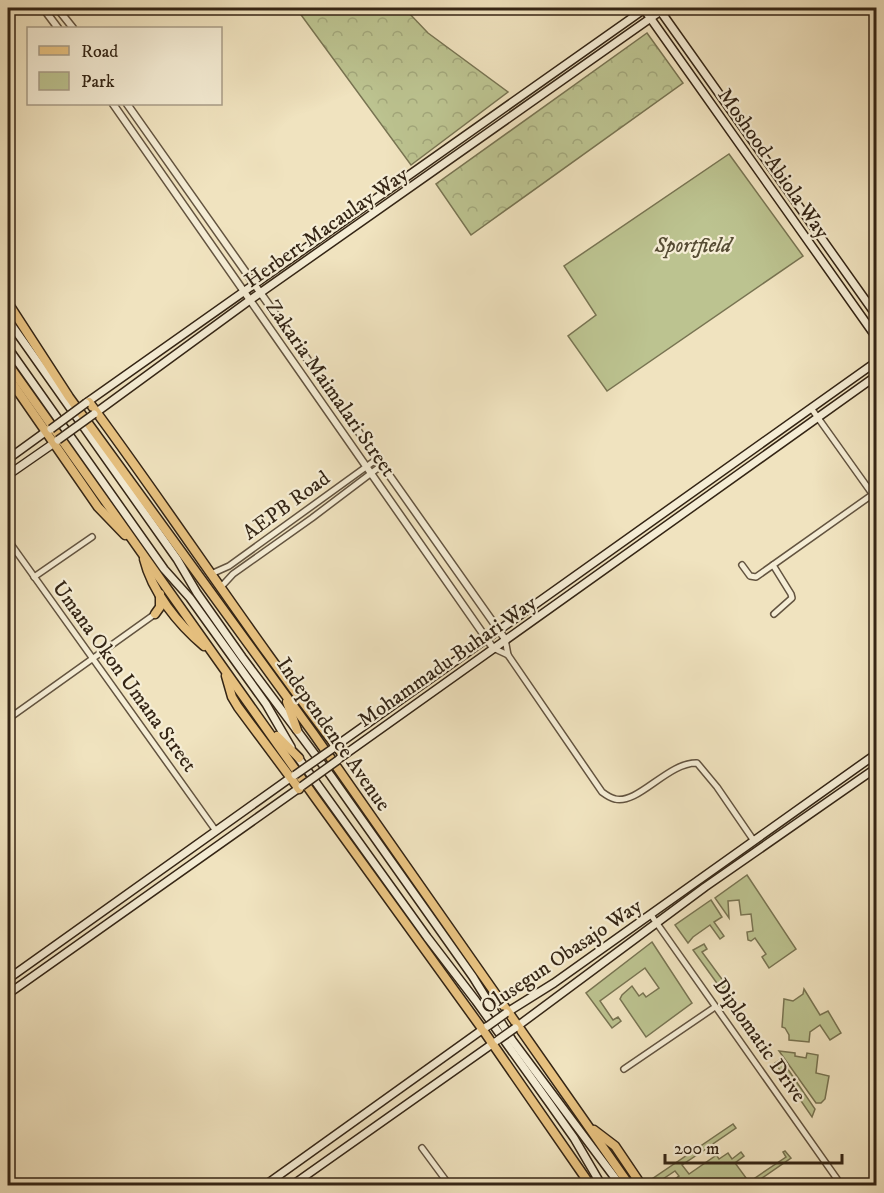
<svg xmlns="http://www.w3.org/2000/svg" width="884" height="1193" viewBox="0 0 884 1193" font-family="'IM FELL DW Pica',serif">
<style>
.green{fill:#bcc390;stroke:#787452;stroke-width:1.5;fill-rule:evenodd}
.forest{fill:url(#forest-crowns);stroke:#787452;stroke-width:1.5}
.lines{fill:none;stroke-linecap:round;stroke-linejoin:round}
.minor-casing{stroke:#635440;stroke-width:8}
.tertiary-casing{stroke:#635440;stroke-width:9}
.secondary-casing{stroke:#342515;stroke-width:10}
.primary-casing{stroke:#342515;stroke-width:11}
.minor{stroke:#f5edd5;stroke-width:5}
.tertiary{stroke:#f5edd5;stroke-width:6}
.secondary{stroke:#f5edd5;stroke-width:7}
.primary{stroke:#e8c280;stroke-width:8}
.secondary-bridge-casing{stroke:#342515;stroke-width:10;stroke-linecap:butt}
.secondary-bridge{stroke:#f5edd5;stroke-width:7}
.labels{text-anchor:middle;stroke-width:4.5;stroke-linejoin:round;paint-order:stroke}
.street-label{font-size:21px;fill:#342515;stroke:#f5edd5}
.park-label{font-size:21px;font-style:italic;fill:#564c34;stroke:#f5edd5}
</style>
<defs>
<pattern id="forest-crowns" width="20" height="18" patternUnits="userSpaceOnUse" patternTransform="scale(1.5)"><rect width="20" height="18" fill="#bcc390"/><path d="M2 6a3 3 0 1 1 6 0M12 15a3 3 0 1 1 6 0" fill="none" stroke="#a2a77b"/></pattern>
</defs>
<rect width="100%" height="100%" fill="#f0e3bf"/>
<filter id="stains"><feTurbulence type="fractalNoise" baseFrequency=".00333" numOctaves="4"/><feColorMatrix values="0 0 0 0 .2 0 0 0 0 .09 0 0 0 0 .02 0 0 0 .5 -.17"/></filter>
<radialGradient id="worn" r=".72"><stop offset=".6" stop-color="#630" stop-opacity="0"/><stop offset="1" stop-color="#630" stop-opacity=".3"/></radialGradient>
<g class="green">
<polygon points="729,154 803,256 607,391 568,336 596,315 564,266"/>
<polygon points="747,875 796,949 769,968 762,957 766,954 755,938 751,941 748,940 747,932 753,931 751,914 741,915 739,900 728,901 729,918 715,898"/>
<polygon points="711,900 722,917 714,922 724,936 720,939 710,925 693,937 688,943 675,925"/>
<polygon points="652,942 692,1003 646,1037 620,999 622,995 632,986 639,996 643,993 646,997 659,988 645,968 600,1001 613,1020 618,1017 621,1021 612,1028 586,993"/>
<polygon points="704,944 707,949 702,952 724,982 728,980 730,983 723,988 721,985 719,986 693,950"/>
<polygon points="804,989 820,1015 828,1011 841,1033 830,1040 820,1025 810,1032 809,1042 789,1040 789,1035 785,1028 782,1027 784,999 793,1001 803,994"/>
<polygon points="779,1051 795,1053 795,1056 806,1058 807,1053 818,1055 816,1073 829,1076 825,1099 821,1103 816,1103"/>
<polygon points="781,1059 815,1109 812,1117 775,1063"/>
<path d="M733 1124 736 1128 710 1146 719 1159 728 1153 732 1159 741 1152 744 1156 735 1163 749 1182 786 1157 783 1152 785 1151 791 1158 752 1185H666L679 1176 675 1171 657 1183 658 1185H652L649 1181ZM709 1147 715 1156 689 1174 682 1165Z"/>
</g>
<g class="forest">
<polygon points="296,8 399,8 409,13 428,33 508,92 411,165"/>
<polygon points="647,33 683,83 471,235 436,184"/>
</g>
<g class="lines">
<defs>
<g id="minor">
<polyline points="811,408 873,495"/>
<polyline points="8,540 216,831"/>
<polyline points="742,565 750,576 756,577 876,492"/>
<polyline points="773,565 791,594 792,598 774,614"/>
<polyline points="211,574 229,566 377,459"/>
<polyline points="34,577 92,537"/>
<polyline points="221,587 233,574 312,518 382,465"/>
<path d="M505 639 508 655 602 792C606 795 610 798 615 799 638 805 668 762 697 763L717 787 754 841"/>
<polyline points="493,648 508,655"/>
<polyline points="8,719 155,614"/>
<polyline points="651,915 842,1186"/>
<polyline points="624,1069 715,1007"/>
<polyline points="422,1148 450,1186"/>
</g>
<g id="tertiary">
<polyline points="43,8 58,28"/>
<polyline points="57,8 73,28"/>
<polyline points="113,104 493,648"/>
<polyline points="127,104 505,639"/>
</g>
<g id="secondary">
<polyline points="644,9 876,337"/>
<polyline points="659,9 876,315"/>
<polyline points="8,320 177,559 197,593 242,657 331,776 473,977 512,1040 621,1186"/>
<polyline points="8,348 164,569 190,598 266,704 291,747"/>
<polyline points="86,403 646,8"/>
<polyline points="94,414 250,300 665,8"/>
<polyline points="8,459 48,430"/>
<polyline points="8,475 57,441"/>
<polyline points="333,748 876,362"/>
<polyline points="297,756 427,937 476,1001 550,1104 574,1138 602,1186"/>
<polyline points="340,758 876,376"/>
<polyline points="8,979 293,776"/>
<polyline points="8,994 302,786"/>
<polyline points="506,1013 554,983 876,754"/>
<polyline points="515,1028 705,887 876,768"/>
<polyline points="264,1186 486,1027"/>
<polyline points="291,1186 495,1042"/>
</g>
<g id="primary">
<polyline points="8,303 69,397 313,733 630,1186"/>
<polyline points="8,364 314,796 483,1030 591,1186"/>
<polyline points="8,377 98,507 125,535"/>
<path d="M89 402C175 518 254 641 343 755"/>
<path d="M144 559C152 592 178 624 204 646"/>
<polyline points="155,614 160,607 160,594"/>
<polyline points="226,676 232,697 238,707 299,789"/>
<polyline points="287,702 297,730"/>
<polyline points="277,736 299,758"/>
<polyline points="594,1130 615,1146 642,1186"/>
</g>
</defs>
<use href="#minor" class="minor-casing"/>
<use href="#tertiary" class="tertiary-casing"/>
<use href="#secondary" class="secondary-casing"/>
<use href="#primary" class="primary-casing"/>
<use href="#minor" class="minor"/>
<use href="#tertiary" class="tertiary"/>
<use href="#secondary" class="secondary"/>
<use href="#primary" class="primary"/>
<defs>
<g id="secondary-bridge">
<polyline points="51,429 86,403"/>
<polyline points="58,440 94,414"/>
<polyline points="295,775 332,749"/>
<polyline points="302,786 338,760"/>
<polyline points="488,1026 506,1013"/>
<polyline points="498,1040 515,1028"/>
</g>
</defs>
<use href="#secondary-bridge" class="secondary-bridge-casing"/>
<use href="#secondary-bridge" class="secondary-bridge"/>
</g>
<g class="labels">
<g class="street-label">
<text transform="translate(774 163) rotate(55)" y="7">Moshood Abiola Way</text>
<text transform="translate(326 227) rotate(-35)" y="7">Herbert Macaulay Way</text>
<text transform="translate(331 388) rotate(55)" y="7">Zakaria Maimalari Street</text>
<text transform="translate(286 505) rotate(-36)" y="7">AEPB Road</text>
<text transform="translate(447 661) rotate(-35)" y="7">Mohammadu Buhari Way</text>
<text transform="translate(125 676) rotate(54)" y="7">Umana Okon Umana Street</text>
<text transform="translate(334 734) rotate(55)" y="7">Independence Avenue</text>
<text transform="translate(561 956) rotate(-34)" y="7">Olusegun Obasajo Way</text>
<text transform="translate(760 1040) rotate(55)" y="7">Diplomatic Drive</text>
</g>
<g class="park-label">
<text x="693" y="252">Sportfield</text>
</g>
</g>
<rect width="884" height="1193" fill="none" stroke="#f0e3bf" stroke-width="30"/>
<rect x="9" y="9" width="866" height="1175" fill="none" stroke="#342515" stroke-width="3"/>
<rect x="15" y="15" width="854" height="1163" fill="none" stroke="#342515" stroke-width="1.5"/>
<rect x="27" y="27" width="195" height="78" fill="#f5edd5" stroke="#a89d88" stroke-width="1.5"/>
<rect x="39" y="46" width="30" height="9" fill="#e8c280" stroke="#a89d88" stroke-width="1.5"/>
<text x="81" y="57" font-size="18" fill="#342515">Road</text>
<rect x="39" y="72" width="30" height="18" fill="#bcc390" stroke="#a89d88" stroke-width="1.5"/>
<text x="81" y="87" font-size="18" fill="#342515">Park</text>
<path d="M665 1154v9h177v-9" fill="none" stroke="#342515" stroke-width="3"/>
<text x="674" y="1154" font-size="18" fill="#342515" stroke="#f5edd5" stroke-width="4.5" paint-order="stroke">200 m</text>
<rect width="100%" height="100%" filter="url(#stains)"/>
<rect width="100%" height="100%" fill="url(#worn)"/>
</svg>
